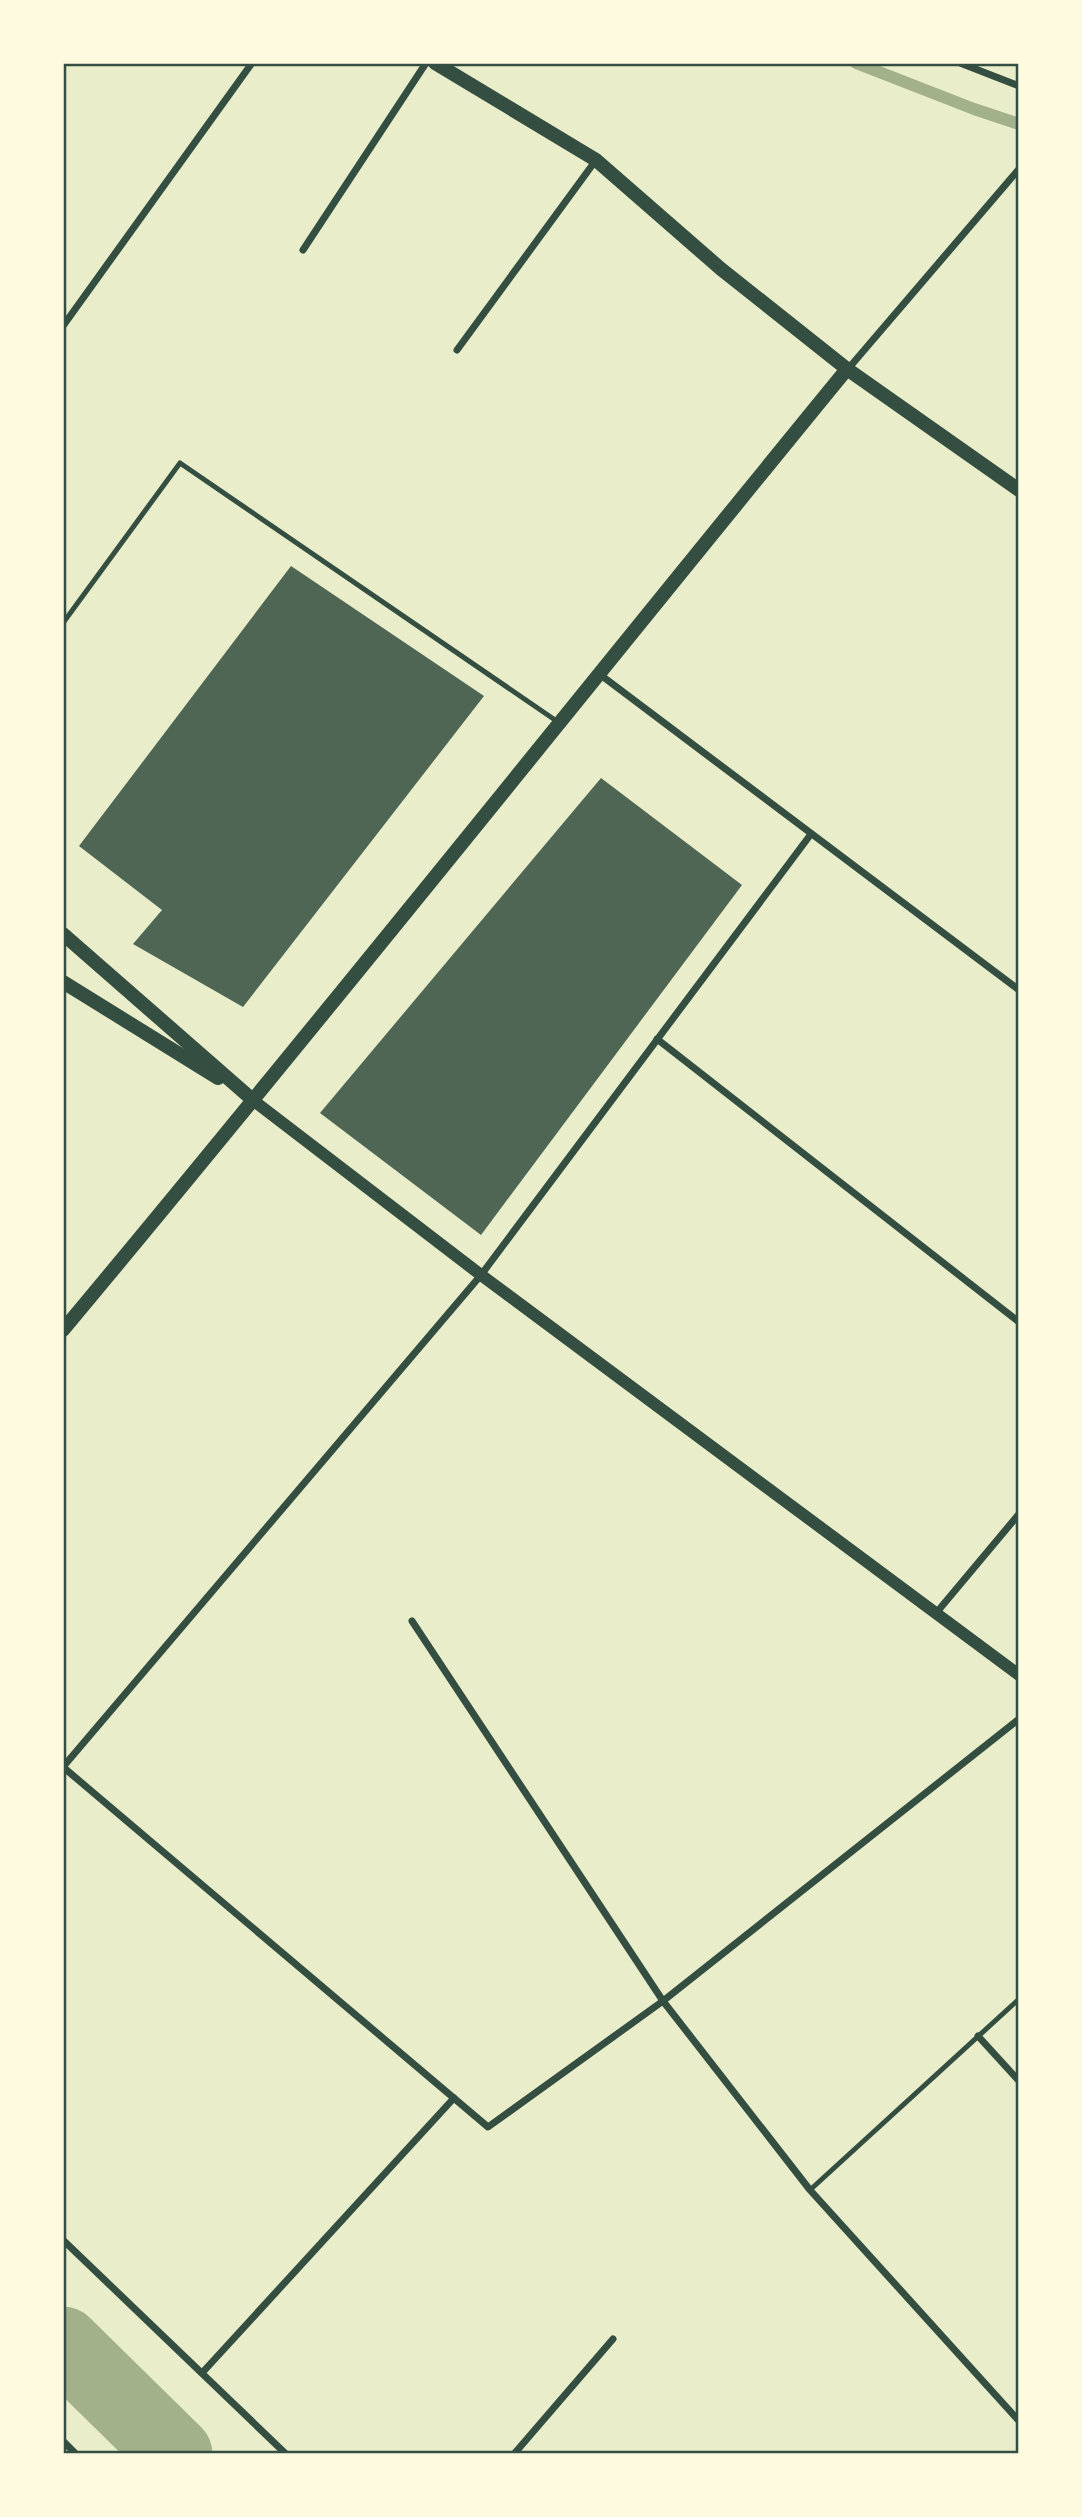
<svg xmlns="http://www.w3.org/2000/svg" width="1082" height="2517" viewBox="0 0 1082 2517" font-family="Inter,sans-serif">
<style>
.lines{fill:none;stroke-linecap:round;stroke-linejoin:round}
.stream{stroke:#a3b18a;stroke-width:12}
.river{stroke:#a3b18a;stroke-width:75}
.building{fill:#4f6655}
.service{stroke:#344e41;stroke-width:5}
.minor{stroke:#344e41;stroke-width:7}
.tertiary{stroke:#344e41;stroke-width:12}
.secondary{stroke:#344e41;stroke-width:14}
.neatline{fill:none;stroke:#344e41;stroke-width:2.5}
</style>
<rect width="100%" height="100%" fill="#e9edc9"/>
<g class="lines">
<polyline class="stream" points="856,63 974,109 1019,124"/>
<polyline class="river" points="63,2344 175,2454"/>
</g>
<g class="building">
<polygon points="291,566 484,696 243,1007 133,944 162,910 79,846"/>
<polygon points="601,778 742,885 481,1235 320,1113"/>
</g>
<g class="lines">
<g class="service">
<polyline points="63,623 180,463 558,722"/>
<polyline points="810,2190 1019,1999"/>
</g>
<g class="minor">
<polyline points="960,63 1019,86"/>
<polyline points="303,250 426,63"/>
<polyline points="63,326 252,63"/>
<polyline points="457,350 596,160"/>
<polyline points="848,369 1019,169"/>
<polyline points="598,673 1019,990"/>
<polyline points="811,834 481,1275 63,1767 488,2127 663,2001 1019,1719"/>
<polyline points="657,1039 1019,1322"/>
<polyline points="937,1612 1019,1514"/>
<polyline points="412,1621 663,2001 810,2190 1019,2421"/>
<polyline points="978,2036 1019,2081"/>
<polyline points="63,2240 286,2454"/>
<polyline points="202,2373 454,2098"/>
<polyline points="63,2441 76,2454"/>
<polyline points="514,2454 613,2339"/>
</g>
<polyline class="tertiary" points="254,1101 481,1275 1019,1675"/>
<g class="secondary">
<polyline points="435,63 596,160 721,269 847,369 1019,490"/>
<polyline points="63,934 254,1101"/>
<polyline points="63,982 218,1078"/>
<path d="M63 1330C328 1013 585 689 847 369"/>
</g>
</g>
<rect width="1082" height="2517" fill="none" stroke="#fefae0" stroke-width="130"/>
<rect x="65" y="65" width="952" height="2387" class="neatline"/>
</svg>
